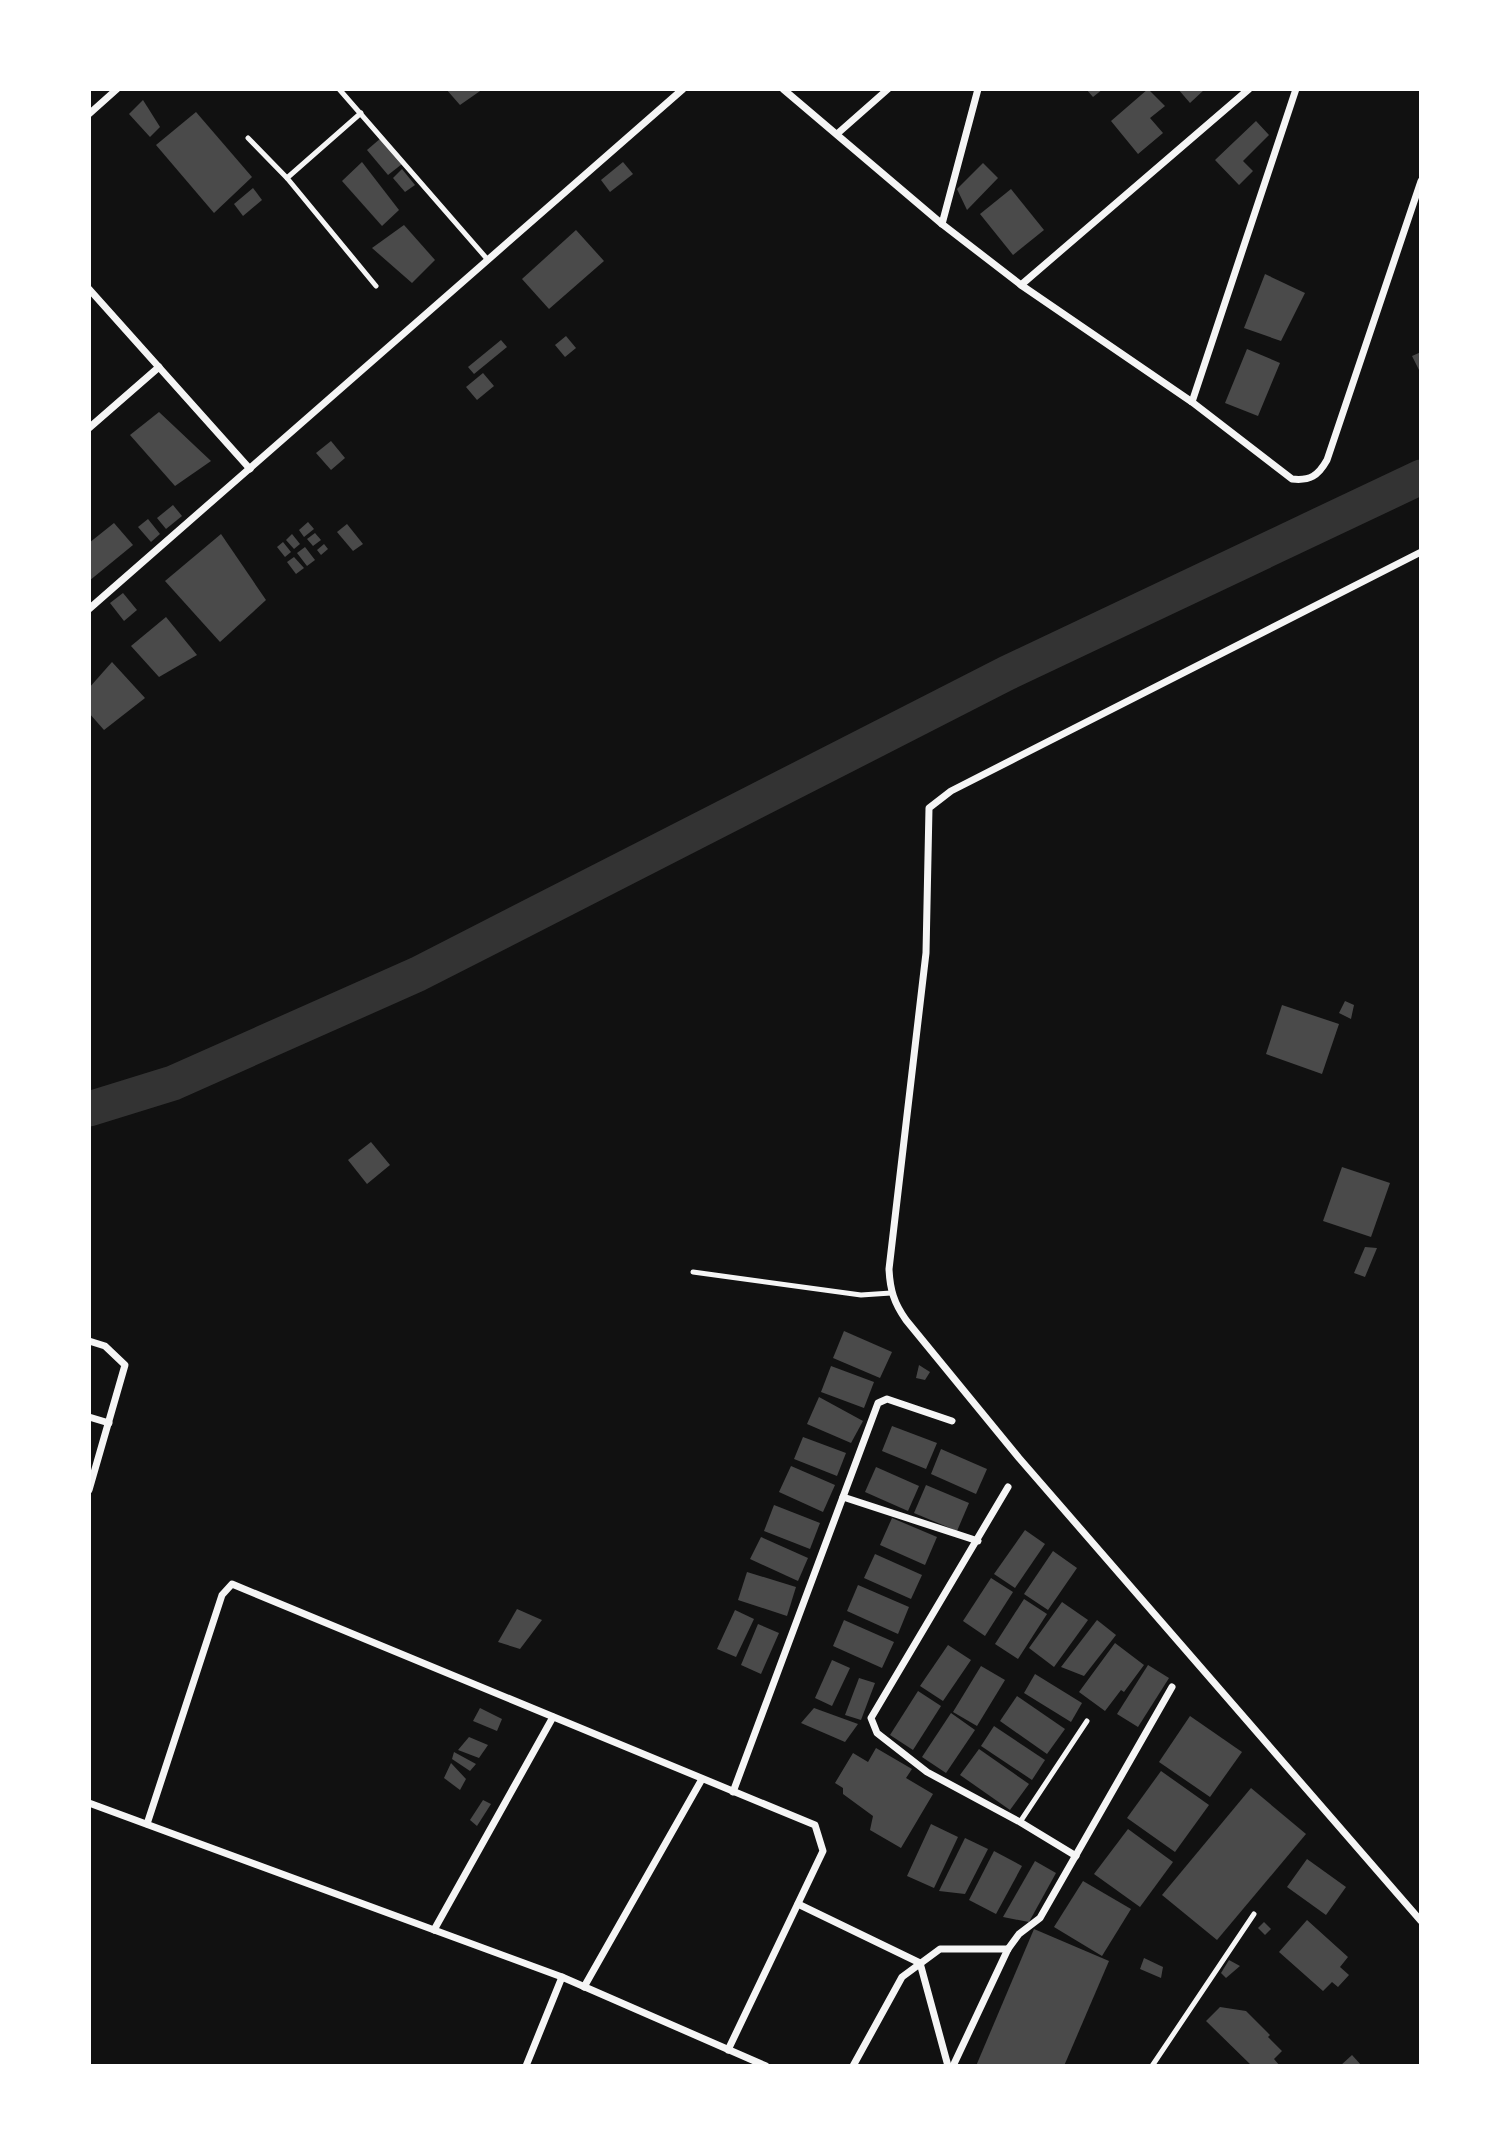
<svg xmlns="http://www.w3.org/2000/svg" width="1510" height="2155" viewBox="0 0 1510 2155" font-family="'Public Sans',sans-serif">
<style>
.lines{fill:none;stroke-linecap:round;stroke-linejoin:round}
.river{stroke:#333;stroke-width:35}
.building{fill:#4a4a4a}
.service{stroke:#f5f5f5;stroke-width:5}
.minor{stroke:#f5f5f5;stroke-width:7}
</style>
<rect width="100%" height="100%" fill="#111"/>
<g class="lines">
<polyline class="river" points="89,1109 173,1083 418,974 1007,673 1421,477"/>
</g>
<g class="building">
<polygon points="446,89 483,89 460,105"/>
<polygon points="1086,89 1103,89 1093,97"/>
<polygon points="1148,89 1165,106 1150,118 1163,133 1138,154 1111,121"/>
<polygon points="1178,89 1205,89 1190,103"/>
<polygon points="143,100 160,127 150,137 129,114"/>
<polygon points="196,112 252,177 214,213 156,145"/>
<polygon points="1256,121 1269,135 1243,161 1253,171 1239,185 1215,160"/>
<polygon points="381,138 402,164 388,175 367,150"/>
<polygon points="362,162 399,210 382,226 342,181"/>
<polygon points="623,162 633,174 610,192 601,180"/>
<polygon points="983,163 998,178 967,210 957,189"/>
<polygon points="402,169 415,185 405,192 393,178"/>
<polygon points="253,188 262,200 243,216 234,204"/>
<polygon points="1011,189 1044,230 1013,255 980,214"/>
<polygon points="404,225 435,260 412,283 372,248"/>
<polygon points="576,230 604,261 549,309 522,279"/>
<polygon points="1265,274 1305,293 1281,341 1244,328"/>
<polygon points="566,336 576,348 565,357 555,345"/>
<polygon points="501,340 507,347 474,374 468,367"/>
<polygon points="1247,349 1280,363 1258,416 1225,403"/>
<polygon points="1421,352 1421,374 1412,356"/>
<polygon points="483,373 494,386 477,400 466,387"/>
<polygon points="159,412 211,461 175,486 130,435"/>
<polygon points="331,441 345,458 331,470 316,453"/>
<polygon points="173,505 182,516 166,529 157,518"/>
<polygon points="148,519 160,534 151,542 138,527"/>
<polygon points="308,522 314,529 304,537 299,530"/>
<polygon points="114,523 133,545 89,581 89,543"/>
<polygon points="347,524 363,544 353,551 337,532"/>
<polygon points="315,533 321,540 313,546 307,539"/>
<polygon points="221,534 266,600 220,642 165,581"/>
<polygon points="292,534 300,544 294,549 286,540"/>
<polygon points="283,542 291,552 285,557 277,547"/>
<polygon points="324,544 328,549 321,555 317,550"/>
<polygon points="305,547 315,560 307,566 297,553"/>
<polygon points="294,557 304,568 296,574 287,562"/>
<polygon points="123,593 137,610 124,621 110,603"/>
<polygon points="166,617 197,655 159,677 131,646"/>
<polygon points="112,662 145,698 104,730 89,713 89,688"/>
<polygon points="1345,1001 1354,1005 1351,1019 1339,1013"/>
<polygon points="1282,1005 1339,1024 1322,1074 1266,1054"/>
<polygon points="371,1142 390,1165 367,1184 348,1160"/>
<polygon points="1342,1167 1390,1183 1371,1237 1323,1221"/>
<polygon points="1365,1247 1377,1248 1365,1277 1354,1273"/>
<polygon points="844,1331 892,1352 880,1378 833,1358"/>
<polygon points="919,1365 930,1372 925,1380 916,1378"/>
<polygon points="831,1366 874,1382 864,1408 821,1392"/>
<polygon points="819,1397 863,1421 851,1443 807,1424"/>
<polygon points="892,1426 937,1443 926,1469 882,1451"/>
<polygon points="803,1437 846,1453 837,1476 794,1459"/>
<polygon points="941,1449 987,1469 976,1494 931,1474"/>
<polygon points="791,1466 835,1485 823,1512 779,1492"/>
<polygon points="876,1467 919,1486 908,1511 865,1492"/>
<polygon points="926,1485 969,1503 957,1531 914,1513"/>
<polygon points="774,1505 820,1523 810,1549 764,1531"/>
<polygon points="892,1518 937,1537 925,1565 880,1545"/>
<polygon points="1025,1530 1045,1544 1015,1588 994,1574"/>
<polygon points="761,1537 808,1558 798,1581 750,1559"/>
<polygon points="1053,1551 1077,1568 1048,1610 1024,1594"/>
<polygon points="875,1554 922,1575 911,1599 864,1578"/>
<polygon points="747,1572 796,1587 787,1616 738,1600"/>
<polygon points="991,1578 1013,1592 985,1636 963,1621"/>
<polygon points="858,1585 909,1607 898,1634 847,1611"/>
<polygon points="1024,1599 1047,1614 1018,1659 995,1644"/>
<polygon points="1062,1602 1088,1620 1054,1667 1029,1648"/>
<polygon points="517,1609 542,1620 520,1649 498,1642"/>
<polygon points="735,1610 754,1619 736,1657 717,1649"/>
<polygon points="844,1620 894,1642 882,1668 833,1646"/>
<polygon points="1097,1620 1116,1635 1084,1676 1061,1667"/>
<polygon points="758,1624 779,1633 761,1674 741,1665"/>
<polygon points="1115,1643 1144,1665 1124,1692 1121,1690 1105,1711 1079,1692"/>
<polygon points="948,1645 971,1660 943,1701 920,1686"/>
<polygon points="832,1660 850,1668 832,1706 815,1698"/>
<polygon points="1148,1665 1169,1678 1138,1727 1117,1714"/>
<polygon points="981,1666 1005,1680 977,1726 953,1712"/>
<polygon points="1035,1674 1082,1703 1071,1722 1024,1693"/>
<polygon points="859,1678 875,1683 861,1720 845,1715"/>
<polygon points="918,1691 941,1706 913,1750 890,1735"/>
<polygon points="1017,1696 1065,1729 1047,1754 1000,1721"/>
<polygon points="480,1708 502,1719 497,1731 473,1721"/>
<polygon points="814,1708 858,1724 845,1742 801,1723"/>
<polygon points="951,1713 975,1730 946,1773 922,1757"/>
<polygon points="1190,1716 1242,1752 1210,1797 1159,1762"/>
<polygon points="994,1726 1045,1760 1032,1780 981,1746"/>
<polygon points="469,1737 488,1745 479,1758 458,1750"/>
<polygon points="876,1748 912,1769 906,1778 933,1794 901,1848 870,1830 873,1816 843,1794 843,1788 835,1783 853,1753 868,1762"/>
<polygon points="979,1749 1029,1784 1010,1810 960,1775"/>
<polygon points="454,1752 476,1764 470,1771 452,1759"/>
<polygon points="451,1763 466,1779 460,1790 444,1778"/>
<polygon points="1161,1771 1209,1805 1175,1852 1127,1818"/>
<polygon points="1251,1788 1306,1834 1217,1940 1162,1895"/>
<polygon points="483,1800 491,1804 477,1826 470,1820"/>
<polygon points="931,1824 958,1837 934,1888 907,1876"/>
<polygon points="1128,1829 1173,1862 1140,1907 1094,1874"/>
<polygon points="965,1838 988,1849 965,1894 939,1891"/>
<polygon points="994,1851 1022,1866 996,1914 969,1900"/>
<polygon points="1307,1859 1346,1887 1326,1915 1287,1887"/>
<polygon points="1035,1861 1056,1873 1029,1922 1003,1917"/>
<polygon points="1083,1881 1131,1909 1102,1956 1054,1927"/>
<polygon points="1307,1920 1348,1957 1340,1967 1349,1975 1338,1987 1332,1982 1323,1991 1279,1952"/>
<polygon points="1264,1922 1271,1929 1265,1935 1258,1928"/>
<polygon points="1034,1929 1109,1961 1064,2066 976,2066"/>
<polygon points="1144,1958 1163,1967 1161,1978 1140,1969"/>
<polygon points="1229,1960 1240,1966 1226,1978 1221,1973"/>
<polygon points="1220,2007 1246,2011 1270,2035 1268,2037 1282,2051 1274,2059 1280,2066 1252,2066 1206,2021"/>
<polygon points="1352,2055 1362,2066 1340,2066"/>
</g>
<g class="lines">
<g class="service">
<polyline points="339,89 488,260"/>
<polyline points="248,138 287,178 376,286"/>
<polyline points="287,178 361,113"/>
<polyline points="693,1272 861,1295 891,1293"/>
<polyline points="1020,1822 1087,1721"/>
<polyline points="1152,2066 1254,1914"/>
</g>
<g class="minor">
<path d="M783 89 942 224 1021 285 1192 402 1292 479C1310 481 1318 476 1327 460L1421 181"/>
<polyline points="89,114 117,89"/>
<polyline points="837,134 888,89"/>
<polyline points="942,224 978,89"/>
<polyline points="1021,285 1249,89"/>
<polyline points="89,289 250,469"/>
<polyline points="1192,402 1296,89"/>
<polyline points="89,428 159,367"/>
<path d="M1421 552 951 791 929 808 926 953 889 1269C890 1290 894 1303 906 1320L1019 1458 1421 1921"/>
<polyline points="89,609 683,89"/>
<polyline points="89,1341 105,1346 125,1365 89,1490"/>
<polyline points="89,1417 109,1423"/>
<polyline points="1008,1487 871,1718 877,1733 927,1772 1020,1822 1076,1856"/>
<polyline points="843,1497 978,1541"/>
<polyline points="733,1792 878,1403 887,1399 952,1421"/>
<polyline points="89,1803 562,1977 766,2066"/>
<polyline points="147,1824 222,1595 232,1584 815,1825 823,1851 728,2050"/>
<polyline points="798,1904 920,1963 948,2066"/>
<polyline points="434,1930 553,1717"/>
<polyline points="584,1987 702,1779"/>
<polyline points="526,2066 562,1977"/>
<polyline points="853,2066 902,1977 940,1949 1008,1949"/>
<polyline points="953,2066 1008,1949 1019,1934 1040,1918 1172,1687"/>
</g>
</g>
<rect width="1510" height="2155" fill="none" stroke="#ffffff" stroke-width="182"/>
</svg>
